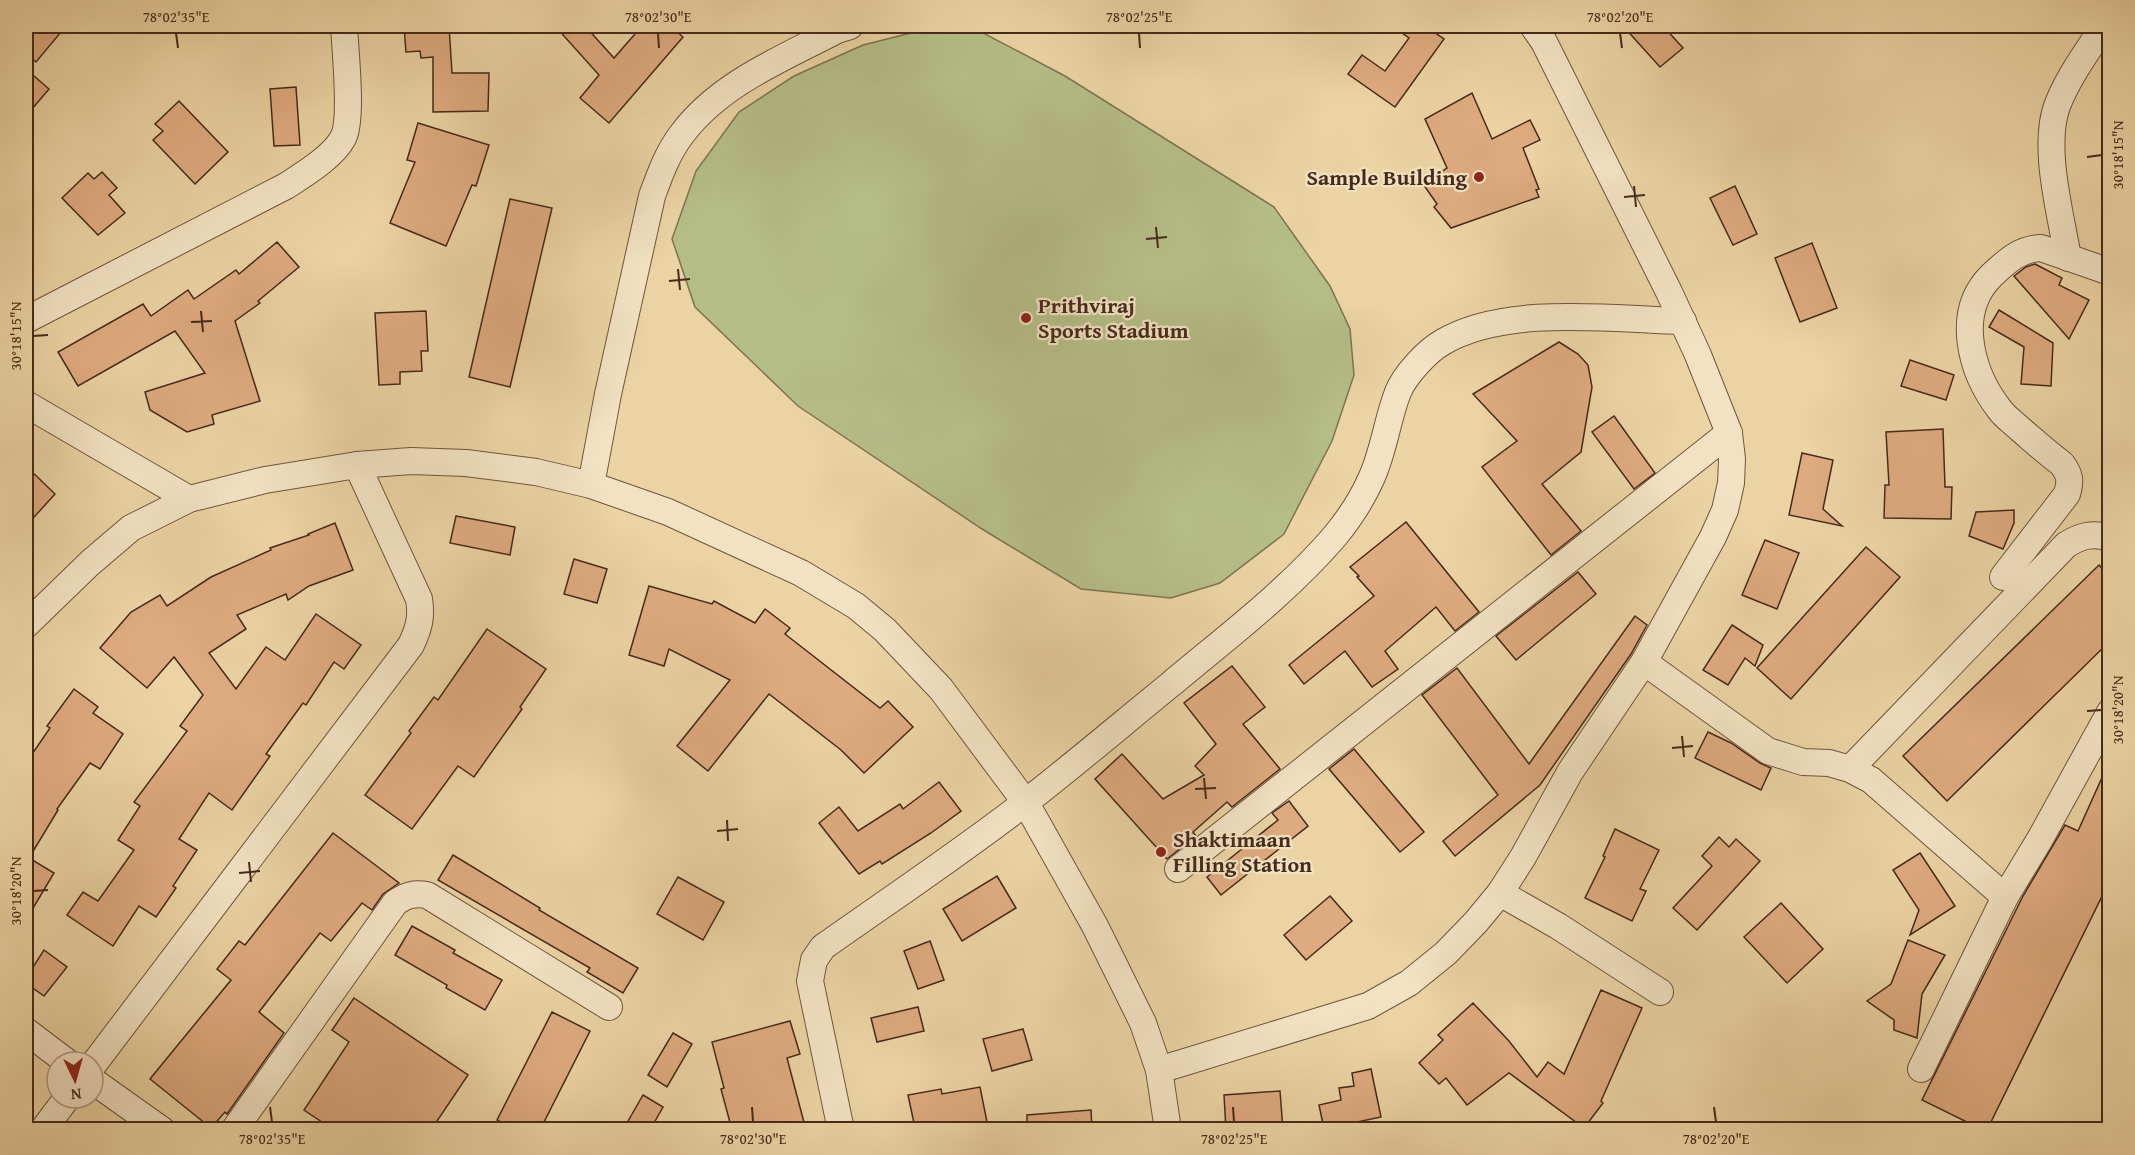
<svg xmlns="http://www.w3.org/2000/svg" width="2135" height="1155" viewBox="0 0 2135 1155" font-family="'Gentium Book Plus',serif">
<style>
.green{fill:#b5bd87;stroke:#7e7451;stroke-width:1.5}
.building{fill:#deaa7f;stroke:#462a1b;stroke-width:1.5}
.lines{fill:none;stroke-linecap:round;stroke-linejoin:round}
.minor-casing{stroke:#6f543d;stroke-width:28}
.minor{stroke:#f2e2c3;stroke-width:26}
.ticks{fill:none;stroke:#462a1b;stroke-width:2}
.poi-dot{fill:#8f2418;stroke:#f2e2c3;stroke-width:2}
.labels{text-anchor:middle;stroke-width:4.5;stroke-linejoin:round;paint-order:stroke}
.poi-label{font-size:22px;font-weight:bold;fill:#462a1b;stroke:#f2e2c3;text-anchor:start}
.neatline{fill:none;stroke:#462a1b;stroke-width:2}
.ticks-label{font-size:15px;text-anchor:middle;fill:#462a1b}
</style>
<rect width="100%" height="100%" fill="#ebd3a3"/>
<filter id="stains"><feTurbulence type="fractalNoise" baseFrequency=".00333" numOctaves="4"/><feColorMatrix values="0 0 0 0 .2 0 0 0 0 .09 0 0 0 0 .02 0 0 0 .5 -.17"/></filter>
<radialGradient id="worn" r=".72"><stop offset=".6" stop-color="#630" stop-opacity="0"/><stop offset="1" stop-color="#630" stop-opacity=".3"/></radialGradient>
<polygon class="green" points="939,26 970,26 1065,76 1274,207 1330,286 1350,329 1354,375 1332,441 1284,534 1220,583 1171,598 1081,589 982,529 798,406 695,307 672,239 696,171 739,112 794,76 863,45"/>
<g class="building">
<polygon points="33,26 66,26 36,62 26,53 26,34"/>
<polygon points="404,26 449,26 452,73 489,73 488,111 433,112 433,57 421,58 420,51 406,52"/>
<polygon points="555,26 585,26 614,58 642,26 670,26 683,37 609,123 580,98 599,75"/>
<polygon points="1392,26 1425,26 1444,39 1395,107 1348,74 1362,55 1385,71 1409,38"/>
<polygon points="1623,26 1663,26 1683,48 1660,67"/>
<polygon points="26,69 49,89 26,116"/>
<polygon points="296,87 300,145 274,146 270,89"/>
<polygon points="1472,93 1492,139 1530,120 1540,140 1523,148 1539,189 1536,190 1539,197 1451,228 1434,207 1437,204 1423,184 1447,168 1425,119"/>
<polygon points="179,101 228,152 195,184 153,140 163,131 155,124"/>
<polygon points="418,123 489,145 476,186 472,185 446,246 390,223 415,162 407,160"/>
<polygon points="102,172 117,188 109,195 125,213 98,235 62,198 88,173 94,179"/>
<polygon points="1735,186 1757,234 1733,245 1710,198"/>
<polygon points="510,199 552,208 510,387 469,377"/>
<polygon points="277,242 299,267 258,301 260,303 235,321 260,401 212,415 214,424 187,432 150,410 145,392 205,373 175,331 78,386 58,352 143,304 151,316 188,290 194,299 236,270 239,274"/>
<polygon points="1812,243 1837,308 1800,322 1775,258"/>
<polygon points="2035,264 2062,278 2059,285 2089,300 2069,339 2014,276 2026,267"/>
<polygon points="1999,310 2053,343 2051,386 2021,384 2024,347 1989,327"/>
<polygon points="426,311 428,351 421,351 422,371 400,372 400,384 379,385 375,313"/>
<polygon points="1559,342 1578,354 1588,365 1592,387 1581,452 1542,484 1581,531 1551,555 1482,467 1517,441 1473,394"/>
<polygon points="1910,360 1954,375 1946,400 1901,386"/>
<polygon points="1614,416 1655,473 1634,489 1592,432"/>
<polygon points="1943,429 1945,487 1952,487 1951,519 1884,518 1885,485 1889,485 1886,432"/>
<polygon points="1802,453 1833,460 1823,509 1842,526 1789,515"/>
<polygon points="26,466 55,494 26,526"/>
<polygon points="2014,510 2014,523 2003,549 1969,536 1976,512"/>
<polygon points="456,516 515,527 510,555 450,543"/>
<polygon points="1406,522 1479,612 1455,631 1436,607 1385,651 1398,669 1372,687 1345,651 1304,684 1289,665 1374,596 1357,577 1359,576 1350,567"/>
<polygon points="335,523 353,570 309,586 288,600 286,594 237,615 246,629 209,653 236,689 266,647 285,660 316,614 361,645 344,669 334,662 306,705 303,703 266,754 270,756 232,810 209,793 179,839 197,850 173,886 176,888 156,917 139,906 113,946 67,915 83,892 98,901 134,850 118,840 140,806 134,802 187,731 180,726 203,695 174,657 147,688 100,648 131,612 160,595 167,606 211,577 271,550 270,548 309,535 308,534"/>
<polygon points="1765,540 1799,553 1777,609 1742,595"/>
<polygon points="1866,547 1900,577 1791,699 1757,668"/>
<polygon points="574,559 607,569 597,603 564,594"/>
<polygon points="2099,565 2109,576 2109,642 1947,801 1903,756"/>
<polygon points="1578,572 1596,594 1516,660 1496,636"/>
<polygon points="649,586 712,604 714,601 755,623 765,609 790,628 785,634 880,708 888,701 913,727 864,773 841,750 769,694 708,771 677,746 730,680 669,649 664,666 629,655"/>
<polygon points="1635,616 1647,625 1631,654 1540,785 1455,856 1443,841 1498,795 1422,695 1457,668 1529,764"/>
<polygon points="1732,625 1763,645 1755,666 1745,658 1728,685 1703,670"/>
<polygon points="487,629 546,669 520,707 522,709 474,777 458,766 412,829 365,795 411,733 409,731 434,697 438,700"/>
<polygon points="1232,666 1265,707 1243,724 1280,769 1232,807 1227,802 1193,832 1196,836 1167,859 1095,779 1122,754 1163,799 1204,775 1195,766 1216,744 1184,703"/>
<polygon points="74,689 98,707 93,713 123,734 100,769 90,763 57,809 58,810 29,858 54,873 26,920 26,763 50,728 47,726"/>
<polygon points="1708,732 1731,743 1760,763 1771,768 1761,790 1695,758"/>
<polygon points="1354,749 1424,832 1400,852 1329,769"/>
<polygon points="2109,762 2109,882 1987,1130 1983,1130 1922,1100 2023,896 2065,825 2078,831"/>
<polygon points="939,782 961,811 931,833 882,864 880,861 859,874 819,823 839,807 858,831 900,804 903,809"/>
<polygon points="1289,801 1308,826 1221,895 1207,877 1278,820 1272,813"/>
<polygon points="1615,829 1659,850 1640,889 1646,891 1632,921 1585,898 1605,857 1603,856"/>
<polygon points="333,833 399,883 383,894 372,910 362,903 331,941 320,933 259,1012 284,1033 227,1114 225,1112 211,1128 150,1079 231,980 217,969 239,941 245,945"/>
<polygon points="1719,837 1729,847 1736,839 1760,861 1697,930 1673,908 1712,866 1702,856"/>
<polygon points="1920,853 1955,906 1910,935 1919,910 1893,870"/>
<polygon points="453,855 540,908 539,910 638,968 623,993 587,972 590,968 438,880"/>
<polygon points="997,876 1016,908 962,941 943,909"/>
<polygon points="678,877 724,902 703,940 657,914"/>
<polygon points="1330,896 1352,921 1306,960 1284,935"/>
<polygon points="1781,903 1823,949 1787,983 1744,937"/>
<polygon points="412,926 455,950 453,953 502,980 485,1010 446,988 447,985 395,955"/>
<polygon points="1908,940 1945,955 1922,994 1917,1038 1894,1030 1894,1020 1867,1001 1891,984"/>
<polygon points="930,941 944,980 918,989 904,951"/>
<polygon points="44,950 67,967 44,996 26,983 26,978"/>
<polygon points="1601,990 1642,1008 1601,1101 1603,1103 1584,1128 1509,1073 1467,1105 1446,1078 1439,1084 1419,1063 1443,1040 1438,1035 1473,1003 1509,1041 1537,1077 1548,1062 1564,1074"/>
<polygon points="354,998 468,1075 431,1130 334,1130 304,1110 349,1042 332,1030"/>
<polygon points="918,1007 924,1031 877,1042 871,1018"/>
<polygon points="552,1012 590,1031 540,1130 517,1130 497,1120"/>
<polygon points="790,1021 800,1054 787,1058 806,1130 732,1130 721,1089 724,1088 712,1042"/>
<polygon points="1023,1029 1032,1060 992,1071 983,1039"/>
<polygon points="673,1033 692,1044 667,1087 648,1075"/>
<polygon points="1371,1069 1381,1117 1324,1129 1319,1105 1341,1100 1339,1088 1354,1086 1352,1073"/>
<polygon points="980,1087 988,1127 969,1130 968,1124 943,1130 931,1130 930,1125 915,1128 908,1095 941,1089 942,1094"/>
<polygon points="1280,1091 1283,1130 1226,1130 1224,1095"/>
<polygon points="643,1095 663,1107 650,1130 623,1130"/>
<polygon points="1091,1110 1092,1130 1027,1130 1027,1115"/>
</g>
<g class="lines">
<defs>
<g id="minor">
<path d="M2068 258C2061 215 2042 148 2057 106 2068 77 2087 52 2104 26"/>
<path d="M26 320 286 186C303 175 333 157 343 138 353 120 345 49 344 26"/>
<polyline points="26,404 189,499"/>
<path d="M591 485 608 394 652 196C660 174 668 152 682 134 720 83 784 58 837 30L850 26"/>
<path d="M2003 577 2067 494C2071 481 2070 475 2062 464 2047 453 2034 441 2020 429 2014 423 2005 417 2000 410 1971 373 1954 313 1991 276 2006 262 2019 249 2041 248L2110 272"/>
<polyline points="26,625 90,563 131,528 189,499 265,480 357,465 411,461 466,463 536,472 591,485 668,512 801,573 856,606 885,630 941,689 1026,803 1095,926 1143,1023 1159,1070 1168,1130"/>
<polyline points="1644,662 1768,751 1803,762 1829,763 1850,769 1871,780 2005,897 1921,1069"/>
<path d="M1850 769 2066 545C2080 536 2093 532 2110 538"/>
<polyline points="1178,869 1729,433"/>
<polyline points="1500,893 1558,926 1660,992"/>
<polyline points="2005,897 2040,839 2110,712"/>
<polyline points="26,1031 67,1062"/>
<path d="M93 1065 411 645C419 628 422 617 419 599L357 465"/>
<polyline points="1159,1070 1368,1006 1409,983 1446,953 1476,922 1500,893 1523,857 1570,772 1644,662 1713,537 1725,510 1731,483 1732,459 1729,433 1698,355 1669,292 1544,42 1533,26"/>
<polyline points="93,1081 162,1130"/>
<polyline points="43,1130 67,1098"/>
<path d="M234 1130 395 903C406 895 414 893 427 895L609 1007"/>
<path d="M841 1130 810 981 814 960 823 947C891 899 960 853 1026 802 1075 764 1123 723 1171 684 1227 637 1287 592 1335 536 1349 519 1362 499 1371 479 1384 451 1387 420 1398 392 1405 375 1427 351 1443 342 1506 305 1611 319 1683 321"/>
</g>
</defs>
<use href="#minor" class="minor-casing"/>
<use href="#minor" class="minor"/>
</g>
<path class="ticks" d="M176 33 178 48M658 33 659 48M1139 33 1140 48M1620 33 1622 48M2087 157 2102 155M1634 186 1636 207M1624 197 1645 195M1156 227 1158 248M1146 239 1167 237M678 269 680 290M669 281 690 279M201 311 203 332M191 322 212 321M33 336 48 335M2087 711 2102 710M1682 736 1684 757M1672 748 1693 746M1204 778 1206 799M1195 789 1216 788M727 820 728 841M717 831 738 829M249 862 251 882M239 873 260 871M33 891 48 890M270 1107 272 1122M752 1107 753 1122M1233 1107 1234 1122M1714 1107 1716 1122"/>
<g class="poi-dot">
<circle cx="1479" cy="177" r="6"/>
<circle cx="1026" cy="318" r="6"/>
<circle cx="1161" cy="852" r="6"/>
</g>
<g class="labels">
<g class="poi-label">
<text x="1467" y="185" text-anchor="end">Sample Building</text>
<text x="1038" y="313">Prithviraj<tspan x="1038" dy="25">Sports Stadium</tspan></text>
<text x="1173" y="847">Shaktimaan<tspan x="1173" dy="25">Filling Station</tspan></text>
</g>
</g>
<rect width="2135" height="1155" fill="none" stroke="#ebd3a3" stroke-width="66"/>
<g transform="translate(75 1080) rotate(175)"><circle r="28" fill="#f2e2c3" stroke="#ad9880" stroke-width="1.5"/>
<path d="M0-4.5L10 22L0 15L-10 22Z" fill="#8f2418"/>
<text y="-9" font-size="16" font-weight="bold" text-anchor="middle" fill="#462a1b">N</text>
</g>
<rect x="33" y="33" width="2069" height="1089" class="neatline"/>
<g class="ticks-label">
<text x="176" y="22">78°02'35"E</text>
<text x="658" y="22">78°02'30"E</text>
<text x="1139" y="22">78°02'25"E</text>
<text x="1620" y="22">78°02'20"E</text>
<text transform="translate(2118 155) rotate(-90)" y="5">30°18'15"N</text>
<text transform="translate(16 336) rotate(-90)" y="5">30°18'15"N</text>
<text transform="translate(2118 710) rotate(-90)" y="5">30°18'20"N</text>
<text transform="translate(16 891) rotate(-90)" y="5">30°18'20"N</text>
<text x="272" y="1144">78°02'35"E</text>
<text x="753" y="1144">78°02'30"E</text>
<text x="1234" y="1144">78°02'25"E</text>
<text x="1716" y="1144">78°02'20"E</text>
</g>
<rect width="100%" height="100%" filter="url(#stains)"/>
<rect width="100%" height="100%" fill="url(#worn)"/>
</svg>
